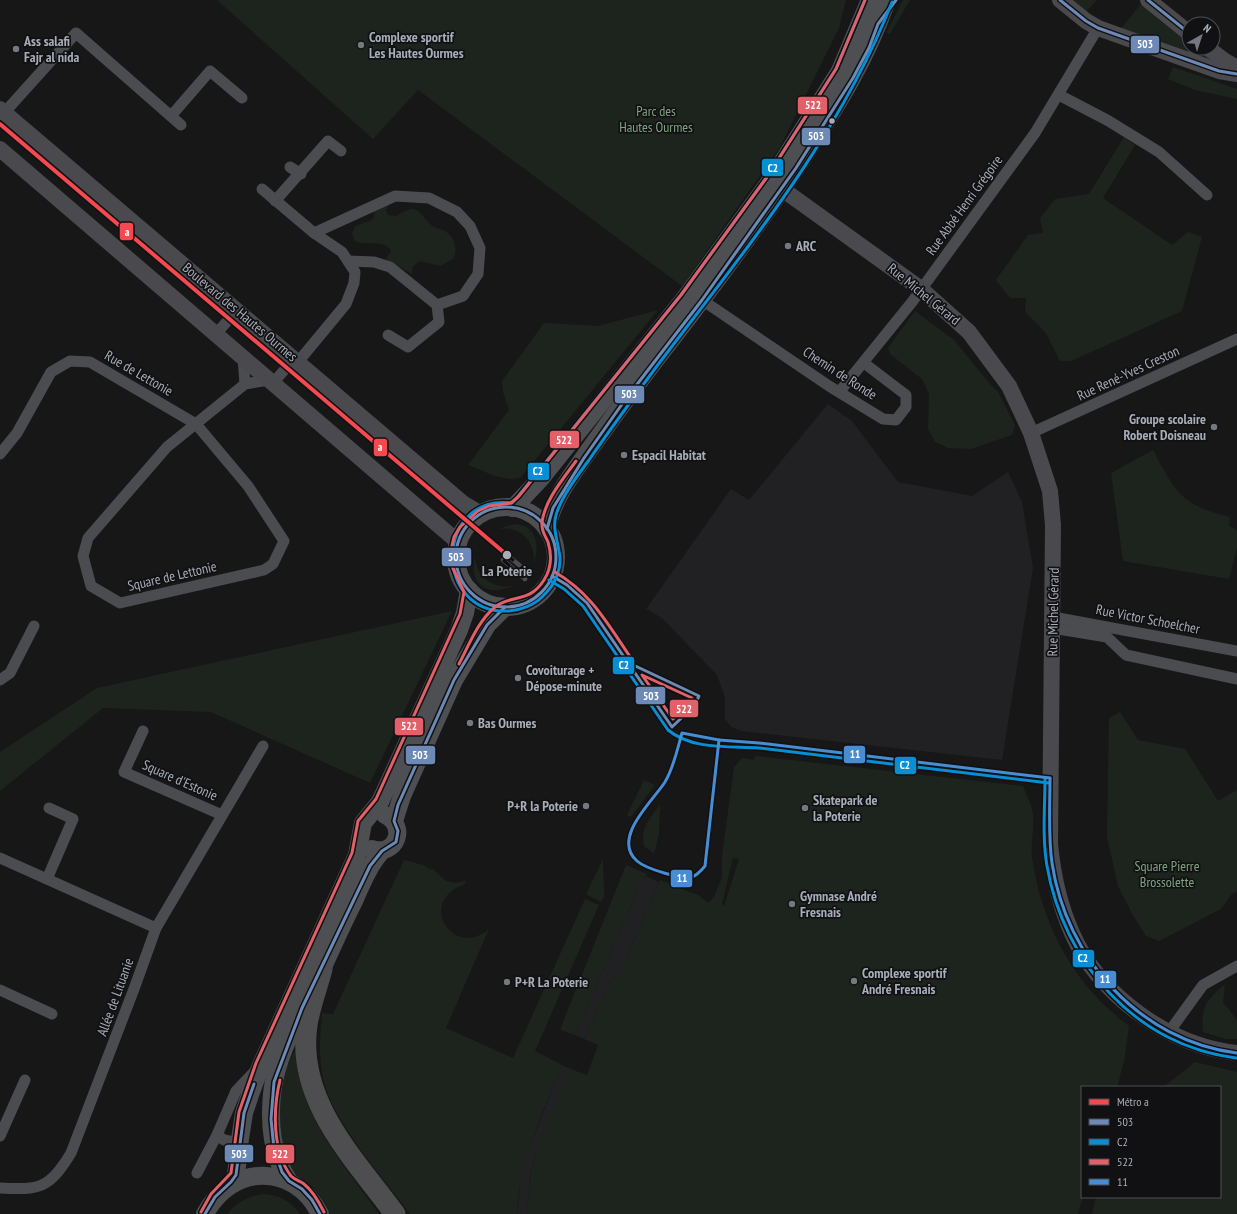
<svg xmlns="http://www.w3.org/2000/svg" width="1237" height="1214" viewBox="0 0 1237 1214" font-family="'PT Sans Narrow',sans-serif">
<style>
.built{fill:#212123}
.green{fill:#1d241e;fill-rule:evenodd}
.lines{fill:none;stroke-linecap:round;stroke-linejoin:round}
.street{stroke:#4b4c50;stroke-width:11}
.secondary{stroke:#4a4a4e;stroke-width:16}
.primary{stroke:#4d4f52;stroke-width:18}
.highway{stroke:#4e4e51;stroke-width:21}
.rail-casing{stroke:#4b4c4f;stroke-width:4.5}
.rail{stroke:#111113;stroke-width:3;stroke-dasharray:9;stroke-linecap:butt}
.bus-1-casing{stroke:#111113;stroke-width:6}
.bus-2-casing{stroke:#111113;stroke-width:6}
.bus-3-casing{stroke:#111113;stroke-width:6}
.bus-4-casing{stroke:#111113;stroke-width:6}
.bus-1{stroke:#6d8ab6;stroke-width:3}
.bus-2{stroke:#068fd4;stroke-width:3}
.bus-3{stroke:#e36068;stroke-width:3}
.bus-4{stroke:#468dd3;stroke-width:3}
.metro-1-casing{stroke:#111113;stroke-width:7}
.metro-1{stroke:#f5494f;stroke-width:4}
.poi-dot{fill:#757880;stroke:#111113;stroke-width:1.5}
.bus-dot{fill:#a8adb8;stroke:#111113;stroke-width:1.5}
.labels{text-anchor:middle;stroke-width:3.5;stroke-linejoin:round;paint-order:stroke}
.poi-label{font-size:14px;font-weight:bold;fill:#a8adb8;stroke:#111113;text-anchor:start}
.park-label{font-size:14px;fill:#7fa381;stroke:#111113}
.street-label{font-size:14px;fill:#a8adb8;stroke:#111113}
.stop-label{font-size:14px;font-weight:bold;fill:#a8adb8;stroke:#111113}
.line-badge{stroke:#111113;stroke-width:1.5}
.badge-label{font-size:11px;text-anchor:middle;font-weight:bold;fill:#fff}
</style>
<rect width="100%" height="100%" fill="#171717"/>
<g class="built">
<polygon points="828,404 852,421 898,482 972,496 1008,472 1022,502 1033,568 1002,760 741,731 731,727 725,719 725,697 717,675 662,618 646,609 731,489 749,500"/>
<polygon points="646,876 659,882 623,966 606,990 584,1039 575,1035 641,882"/>
<polygon points="562,1065 571,1069 535,1155 530,1178 527,1214 517,1214 521,1177 527,1154"/>
</g>
<g class="green">
<polygon points="217,0 846,0 839,28 780,147 682,286 418,90 373,139"/>
<polygon points="903,0 910,0 890,34 886,33"/>
<polygon points="1067,0 1097,0 1084,14"/>
<polygon points="1142,3 1189,40 1189,48 1199,48 1209,58 1208,60 1119,31"/>
<polygon points="1173,67 1237,89 1237,99 1195,90 1168,79"/>
<polygon points="1124,137 1135,145 1103,198 1172,245 1188,232 1202,237 1182,311 1071,361 1060,361 1046,333 1025,312 1026,298 1010,298 996,280 1028,235 1043,233 1040,218 1055,199 1089,194"/>
<path d="M390 203 386 210 388 215 396 216C422 200 417 215 434 227 437 229 440 228 443 230 454 235 459 249 453 259L440 266 420 261 413 266 412 274 386 259 391 251C384 238 365 247 355 241L352 234 355 226 372 220 375 214 372 209Z"/>
<path d="M658 310 521 477C506 484 483 470 468 465L509 410 503 392 502 381 544 323 598 326Z"/>
<polygon points="915,311 954,340 990,384 998,392 1015,425 1012,435 971,449 948,448 935,442 928,429 929,394 922,379 890,354 888,348"/>
<path d="M1153 450C1176 493 1181 505 1230 517L1229 526 1237 530V548L1229 579 1123 561 1111 473Z"/>
<path d="M515 524C536 525 540 545 534 562 535 541 520 525 498 529Z"/>
<path d="M475 556C476 577 494 591 515 585 489 597 468 587 475 556Z"/>
<polygon points="452,611 370,783 211,712 103,708 0,791 0,752 97,688"/>
<polygon points="1120,712 1138,740 1185,749 1218,801 1237,790 1237,891 1231,895 1221,909 1159,941 1146,936 1134,917 1118,886 1107,837 1109,718"/>
<path d="M755 756 1023 786C1026 794 1030 801 1032 809 1036 824 1030 842 1032 857 1042 926 1073 984 1129 1026L1124 1062 1117 1087H1082V1197H1083L1078 1214H527C528 1195 530 1175 535 1157 543 1127 559 1097 571 1069L587 1075 598 1045 584 1039 606 990 623 966 659 882 660 880 698 895 706 901 709 902 714 897 722 877V856L734 767 742 758 754 760ZM733 858 739 859 724 906 722 904Z"/>
<polygon points="644,780 655,785 631,817 627,815"/>
<path d="M660 805 659 834 654 854 644 846C640 828 650 818 660 805Z"/>
<polygon points="603,859 604,896 601,902 586,894"/>
<path d="M404 860 423 865 431 870 432 868 446 881 455 883 466 881 465 884C415 902 454 960 489 929L446 1028 513 1058 585 899 599 905 535 1051 562 1065C543 1114 519 1161 517 1214H410C384 1179 334 1123 324 1082 318 1060 320 1036 322 1013L333 1014Z"/>
<polygon points="626,865 647,874 641,882 575,1035 561,1030 561,1027"/>
<path d="M1225 984 1223 1002 1237 1020V1039H1226L1203 1032C1201 1005 1206 1001 1225 984Z"/>
<path d="M296 1050C299 1071 302 1092 311 1112 328 1149 356 1181 379 1214H330C325 1200 317 1190 304 1180 300 1177 294 1173 290 1169 288 1165 287 1158 286 1154 277 1125 276 1074 296 1050Z"/>
<polygon points="1195,1062 1237,1072 1237,1214 1092,1214 1096,1197 1220,1197 1220,1087 1164,1087"/>
<path d="M264 1194C279 1195 291 1201 300 1214H227C237 1202 248 1196 264 1194Z"/>
</g>
<g class="lines">
<g class="street">
<polyline points="1059,95 1107,120 1159,152 1207,195"/>
<polyline points="4,113 76,33 181,125"/>
<polyline points="171,116 210,71 242,98"/>
<polyline points="290,167 301,174"/>
<polyline points="262,189 314,233 342,252 355,272 354,283 346,304 298,362"/>
<polyline points="275,201 328,141 341,151"/>
<polyline points="314,233 395,196 429,198 457,212 470,226 480,248 478,274 463,296 437,305 390,267 374,262 348,261"/>
<polyline points="702,300 829,386 883,419 896,420 906,407 906,395 864,363"/>
<polyline points="216,334 237,310"/>
<polyline points="388,335 408,347 439,322 437,305"/>
<polyline points="243,357 245,384"/>
<polyline points="273,383 294,359"/>
<polyline points="840,391 912,302 1035,133 1098,28"/>
<polyline points="1031,433 1237,339"/>
<polyline points="0,454 17,433 51,372 70,361 90,362 196,424 248,486 284,541 273,564 264,570 120,603 91,586 83,556 88,538 167,447 245,384 269,380"/>
<polyline points="1053,617 1237,651"/>
<polyline points="1052,628 1107,637 1126,655 1237,679"/>
<polyline points="0,680 10,673 34,626"/>
<polyline points="143,731 124,772 222,815"/>
<polyline points="0,858 156,928"/>
<polyline points="47,879 73,819 49,808"/>
<polyline points="0,990 52,1014"/>
<polyline points="1169,1032 1203,985 1237,966"/>
<polyline points="0,1136 25,1080"/>
<polyline points="239,1143 224,1140 217,1135 236,1091 255,1071"/>
<polyline points="197,1173 217,1135"/>
<path d="M0 1188C40 1190 49 1189 71 1153L134 989 156 928 263 746"/>
</g>
<g class="secondary">
<polyline points="1060,0 1086,21 1098,28 1219,71 1237,74"/>
<polyline points="1148,0 1189,33"/>
<polyline points="1208,48 1225,61 1237,68"/>
<polyline points="0,109 464,504 481,514"/>
<polyline points="0,149 458,542"/>
<path d="M782 189 921 289 969 332 1009 386 1031 433 1050 491 1053 525 1050 844C1053 875 1059 904 1072 933 1099 995 1169 1046 1237 1053"/>
</g>
<g class="primary">
<circle cx="506" cy="557" r="50"/>
<polyline points="513,508 542,477 685,298 771,180 840,71 870,0"/>
<path d="M547 529C552 499 573 473 590 449 613 417 636 385 660 354 710 290 759 225 804 156 838 104 866 60 887 0"/>
<polyline points="394,821 402,796 454,680 487,625 505,607"/>
<path d="M372 849C396 857 408 826 385 815"/>
<path d="M289 1181C272 1157 269 1123 272 1094 276 1051 306 1005 323 967 333 945 343 923 354 901 362 883 369 865 382 851"/>
<polyline points="231,1184 236,1175 240,1139 244,1113 251,1092 261,1065 357,855 363,823 380,802 459,630 465,613 469,590"/>
<path d="M205 1214C231 1164 294 1162 320 1214"/>
</g>
<path class="highway" d="M322 969C317 988 310 1006 307 1025 296 1101 354 1158 395 1214"/>
<defs>
<g id="rail">
<polyline points="507,555 530,574"/>
<polyline points="503,560 525,579"/>
</g>
</defs>
<use href="#rail" class="rail-casing"/>
<use href="#rail" class="rail"/>
<defs>
<g id="bus-1">
<polyline points="1060,0 1086,21 1098,28 1219,71 1237,74"/>
<polyline points="1148,0 1189,33"/>
<circle cx="506" cy="557" r="50"/>
<polyline points="547,529 553,508 584,458 625,400 702,300 796,168 853,78 869,48 878,24 896,0"/>
<polyline points="552,576 567,585 587,603 672,727 694,706 699,696 629,663"/>
<polyline points="205,1214 215,1197 231,1182 236,1175 244,1113 254,1084"/>
<polyline points="320,1214 312,1200 302,1189 289,1181 282,1172 274,1149 271,1119 274,1082 302,1008 370,866 382,851 396,842 398,831 394,821 398,805 454,680 487,625 505,607"/>
</g>
<g id="bus-2">
<path d="M865 0 836 69 767 177 681 295 516 499 512 503C435 493 432 615 509 611 521 610 534 605 542 597 555 585 563 568 559 551 556 534 551 524 559 507 566 490 578 475 589 460 611 428 634 397 657 366 744 251 839 138 892 2"/>
<path d="M549 580 564 589 583 606 668 730C692 750 730 746 759 748L1049 783"/>
<path d="M1045 778C1045 807 1042 837 1047 866 1064 963 1135 1045 1236 1058"/>
</g>
<g id="bus-3">
<path d="M555 572C592 594 607 623 631 658"/>
<path d="M459 664C469 645 478 621 495 607 511 594 529 604 544 580 551 569 552 555 548 542 545 535 541 531 542 522 545 500 563 479 576 461"/>
<polygon points="642,675 692,698 690,703 673,719"/>
<path d="M280 1080C273 1109 272 1151 291 1176 295 1180 300 1181 304 1184 313 1191 319 1202 324 1212"/>
<polyline points="201,1212 211,1194 231,1173 239,1112 256,1063 352,853 358,821 376,799 460,614 464,592 451,564 451,550 454,537 460,527 478,511 489,506 511,503 519,496 681,295 767,177 836,69 865,0"/>
</g>
<g id="bus-4">
<path d="M682 733 719 740 705 866C696 877 688 882 674 876 662 872 646 869 637 861 611 838 653 801 665 782 674 767 677 750 682 733Z"/>
<polyline points="719,740 759,743 1050,778"/>
<path d="M1050 778C1050 806 1048 835 1052 863 1066 958 1140 1041 1237 1053"/>
</g>
</defs>
<use href="#bus-1" class="bus-1-casing"/>
<use href="#bus-2" class="bus-2-casing"/>
<use href="#bus-3" class="bus-3-casing"/>
<use href="#bus-4" class="bus-4-casing"/>
<use href="#bus-1" class="bus-1"/>
<use href="#bus-2" class="bus-2"/>
<use href="#bus-3" class="bus-3"/>
<use href="#bus-4" class="bus-4"/>
<defs>
<polyline id="metro-1" points="0,124 507,555"/>
</defs>
<use href="#metro-1" class="metro-1-casing"/>
<use href="#metro-1" class="metro-1"/>
</g>
<g class="poi-dot">
<circle cx="361" cy="45" r="4"/>
<circle cx="16" cy="49" r="4"/>
<circle cx="788" cy="246" r="4"/>
<circle cx="1214" cy="427" r="4"/>
<circle cx="624" cy="455" r="4"/>
<circle cx="518" cy="678" r="4"/>
<circle cx="470" cy="723" r="4"/>
<circle cx="586" cy="806" r="4"/>
<circle cx="805" cy="808" r="4"/>
<circle cx="792" cy="904" r="4"/>
<circle cx="854" cy="981" r="4"/>
<circle cx="507" cy="982" r="4"/>
</g>
<g class="bus-dot">
<circle cx="832" cy="121" r="3.5"/>
<circle cx="507" cy="555" r="5"/>
</g>
<g class="labels">
<g class="poi-label">
<text x="369" y="42">Complexe sportif<tspan x="369" dy="16">Les Hautes Ourmes</tspan></text>
<text x="24" y="46">Ass salafi<tspan x="24" dy="16">Fajr al nida</tspan></text>
<text x="796" y="251">ARC</text>
<text x="1206" y="424" text-anchor="end">Groupe scolaire<tspan x="1206" dy="16">Robert Doisneau</tspan></text>
<text x="632" y="460">Espacil Habitat</text>
<text x="526" y="675">Covoiturage +<tspan x="526" dy="16">Dépose-minute</tspan></text>
<text x="478" y="728">Bas Ourmes</text>
<text x="813" y="805">Skatepark de<tspan x="813" dy="16">la Poterie</tspan></text>
<text x="578" y="811" text-anchor="end">P+R la Poterie</text>
<text x="800" y="901">Gymnase André<tspan x="800" dy="16">Fresnais</tspan></text>
<text x="862" y="978">Complexe sportif<tspan x="862" dy="16">André Fresnais</tspan></text>
<text x="515" y="987">P+R La Poterie</text>
</g>
<g class="park-label">
<text x="656" y="116">Parc des<tspan x="656" dy="16">Hautes Ourmes</tspan></text>
<text x="1167" y="871">Square Pierre<tspan x="1167" dy="16">Brossolette</tspan></text>
</g>
<g class="street-label">
<text transform="translate(964 205) rotate(-54)" y="5">Rue Abbé Henri Grégoire</text>
<text transform="translate(924 294) rotate(39)" y="5">Rue Michel Gérard</text>
<text transform="translate(240 312) rotate(40)" y="5">Boulevard des Hautes Ourmes</text>
<text transform="translate(139 373) rotate(30)" y="5">Rue de Lettonie</text>
<text transform="translate(840 373) rotate(33)" y="5">Chemin de Ronde</text>
<text transform="translate(1128 373) rotate(-25)" y="5">Rue René-Yves Creston</text>
<text transform="translate(172 576) rotate(-13)" y="5">Square de Lettonie</text>
<text transform="translate(1053 612) rotate(-89)" y="5">Rue Michel Gérard</text>
<text transform="translate(1148 619) rotate(11)" y="5">Rue Victor Schoelcher</text>
<text transform="translate(180 780) rotate(24)" y="5">Square d'Estonie</text>
<text transform="translate(115 997) rotate(-70)" y="5">Allée de Lituanie</text>
</g>
<g class="stop-label">
<text x="507" y="576">La Poterie</text>
</g>
</g>
<g class="line-badge">
<rect x="1130" y="35" width="30" height="19" rx="4" fill="#6d8ab6"/>
<rect x="797" y="96" width="31" height="19" rx="4" fill="#e36068"/>
<rect x="801" y="127" width="30" height="19" rx="4" fill="#6d8ab6"/>
<rect x="761" y="158" width="23" height="19" rx="4" fill="#068fd4"/>
<rect x="119" y="222" width="15" height="19" rx="4" fill="#f5494f"/>
<rect x="614" y="385" width="31" height="19" rx="4" fill="#6d8ab6"/>
<rect x="549" y="430" width="31" height="19" rx="4" fill="#e36068"/>
<rect x="373" y="438" width="15" height="19" rx="4" fill="#f5494f"/>
<rect x="527" y="462" width="23" height="19" rx="4" fill="#068fd4"/>
<rect x="441" y="547" width="31" height="20" rx="4" fill="#6d8ab6"/>
<rect x="612" y="656" width="23" height="19" rx="4" fill="#068fd4"/>
<rect x="635" y="686" width="31" height="19" rx="4" fill="#6d8ab6"/>
<rect x="669" y="699" width="30" height="19" rx="4" fill="#e36068"/>
<rect x="394" y="717" width="30" height="19" rx="4" fill="#e36068"/>
<rect x="843" y="745" width="23" height="19" rx="4" fill="#468dd3"/>
<rect x="405" y="745" width="31" height="20" rx="4" fill="#6d8ab6"/>
<rect x="894" y="756" width="23" height="19" rx="4" fill="#068fd4"/>
<rect x="670" y="869" width="23" height="19" rx="4" fill="#468dd3"/>
<rect x="1072" y="949" width="23" height="19" rx="4" fill="#068fd4"/>
<rect x="1094" y="970" width="23" height="19" rx="4" fill="#468dd3"/>
<rect x="224" y="1144" width="30" height="19" rx="4" fill="#6d8ab6"/>
<rect x="265" y="1144" width="30" height="20" rx="4" fill="#e36068"/>
</g>
<g class="badge-label">
<text x="1145" y="48">503</text>
<text x="813" y="109">522</text>
<text x="816" y="140">503</text>
<text x="773" y="172">C2</text>
<text x="127" y="236">a</text>
<text x="629" y="398">503</text>
<text x="564" y="444">522</text>
<text x="380" y="451">a</text>
<text x="538" y="475">C2</text>
<text x="456" y="561">503</text>
<text x="624" y="669">C2</text>
<text x="651" y="700">503</text>
<text x="684" y="713">522</text>
<text x="409" y="730">522</text>
<text x="855" y="758">11</text>
<text x="420" y="759">503</text>
<text x="905" y="769">C2</text>
<text x="682" y="882">11</text>
<text x="1083" y="962">C2</text>
<text x="1105" y="983">11</text>
<text x="239" y="1158">503</text>
<text x="280" y="1158">522</text>
</g>
<rect x="1081" y="1086" width="140" height="112" fill="#111113" stroke="#4d4f55"/>
<rect x="1089" y="1099" width="20" height="6" fill="#f5494f" stroke="#4d4f55"/>
<text x="1117" y="1106" font-size="12" fill="#a8adb8">Métro a</text>
<rect x="1089" y="1119" width="20" height="6" fill="#6d8ab6" stroke="#4d4f55"/>
<text x="1117" y="1126" font-size="12" fill="#a8adb8">503</text>
<rect x="1089" y="1139" width="20" height="6" fill="#068fd4" stroke="#4d4f55"/>
<text x="1117" y="1146" font-size="12" fill="#a8adb8">C2</text>
<rect x="1089" y="1159" width="20" height="6" fill="#e36068" stroke="#4d4f55"/>
<text x="1117" y="1166" font-size="12" fill="#a8adb8">522</text>
<rect x="1089" y="1179" width="20" height="6" fill="#468dd3" stroke="#4d4f55"/>
<text x="1117" y="1186" font-size="12" fill="#a8adb8">11</text>
<g transform="translate(1201 36) rotate(39)"><circle r="19" fill="#111113" stroke="#4d4f55"/>
<path d="M0-3L7 15L0 10L-7 15Z" fill="#757880"/>
<text y="-6" font-size="11" font-weight="bold" text-anchor="middle" fill="#a8adb8">N</text>
</g>
</svg>
